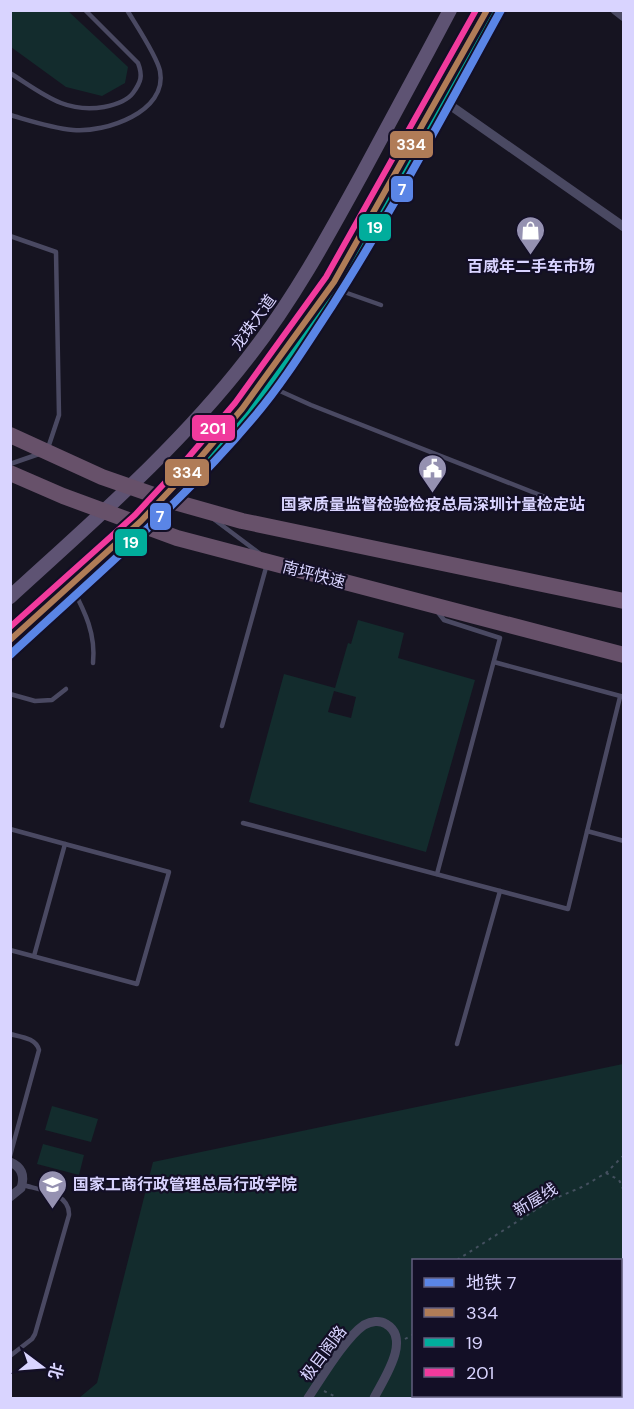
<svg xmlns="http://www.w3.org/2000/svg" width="634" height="1409" viewBox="0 0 634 1409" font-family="'DM Sans','Noto Sans SC',sans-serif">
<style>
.green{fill:#132c2d;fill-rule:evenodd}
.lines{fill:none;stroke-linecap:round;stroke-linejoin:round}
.path{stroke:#44505f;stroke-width:2;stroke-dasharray:3 4.5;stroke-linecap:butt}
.lane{stroke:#4a4962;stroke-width:4.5}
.street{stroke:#4a4962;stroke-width:9}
.primary{stroke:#5e5373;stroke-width:14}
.highway{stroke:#67516a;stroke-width:16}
.bus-1-casing{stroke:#130f26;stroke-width:10}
.bus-2-casing{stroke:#130f26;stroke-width:10}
.bus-3-casing{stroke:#130f26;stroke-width:10}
.bus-1{stroke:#b07c57;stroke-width:6}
.bus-2{stroke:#01ad9c;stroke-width:6}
.bus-3{stroke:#f13a9d;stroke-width:6}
.metro-1-casing{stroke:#130f26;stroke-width:12}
.metro-1{stroke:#5a85e6;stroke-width:8}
.labels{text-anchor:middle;stroke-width:4.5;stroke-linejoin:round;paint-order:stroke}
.poi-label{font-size:16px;font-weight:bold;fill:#d9d4ff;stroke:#130f26}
.street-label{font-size:16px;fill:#d9d4ff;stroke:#130f26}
.line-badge{stroke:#130f26;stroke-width:2}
.badge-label{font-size:16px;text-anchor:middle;font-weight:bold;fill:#fff}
</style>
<rect width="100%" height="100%" fill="#161421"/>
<g class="green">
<polygon points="11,10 68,11 128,67 125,83 102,96 66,87 11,47"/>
<path d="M358 620 404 633 398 658 475 680 426 852 249 802 284 674 335 688 348 643 351 644ZM334 691 356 697 351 718 328 712Z"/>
<path d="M623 1064V1398H79L97 1383 153 1162ZM414 1260H620V1396H414Z"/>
<polygon points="52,1106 98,1119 91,1142 45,1130"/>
<polygon points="43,1144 84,1155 79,1175 37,1164"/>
</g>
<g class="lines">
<g class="path">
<polyline points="606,1173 619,1180 624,1191"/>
<polyline points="457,1260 551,1200 582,1187 606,1173 624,1155"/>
<polyline points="620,1307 624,1308"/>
<polyline points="405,1339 414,1334"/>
<polyline points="324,1391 338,1398"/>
</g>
<g class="lane">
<path d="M10 73C42 93 65 114 104 107 114 105 127 101 133 93 141 82 143 76 138 63L85 10"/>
<path d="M10 115C31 121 52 128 73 130 105 133 168 112 160 71 157 56 136 25 127 10"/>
<polyline points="10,236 56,252 59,415 48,448"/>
<polyline points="336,283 347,293 381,305"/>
<polyline points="266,382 280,391 311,405 573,508"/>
<polyline points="10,464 39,454"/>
<polyline points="215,520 259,553"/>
<path d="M72 587C85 612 96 634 93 663"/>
<polyline points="494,662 624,697"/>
<polyline points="10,694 35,701 52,700 66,689"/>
<polyline points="222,726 267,564"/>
<polyline points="243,823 568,909 620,697"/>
<polyline points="10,829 65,844 34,956"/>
<polyline points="587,831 624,841"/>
<polyline points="437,874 500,638 444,620 437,611"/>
<polyline points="10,950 137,984 169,872 65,844"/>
<path d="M10 1034C21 1037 36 1038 39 1050L10 1156"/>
<polyline points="457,1044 500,891"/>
<path d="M10 1356 32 1339 35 1334 69 1215C70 1193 40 1190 23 1185"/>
</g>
<g class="street">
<polyline points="615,10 624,17"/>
<polyline points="437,99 454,108 624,227"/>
<path d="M10 1162C22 1167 25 1176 21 1188L10 1197"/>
<path d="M308 1398C321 1379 345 1338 364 1325 371 1321 380 1320 386 1324 412 1339 383 1380 374 1398"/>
</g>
<g class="primary">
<path d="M10 597C93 521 178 448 247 359 292 302 327 238 362 174 391 120 421 65 450 10"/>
<polyline points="10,640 141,521 193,466 242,409 302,328 334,282 487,10"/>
</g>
<g class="highway">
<polyline points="10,435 102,477 171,501 242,521 624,601"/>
<polyline points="10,473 63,496 177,538 624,655"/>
</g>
<defs>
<polyline id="bus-1" points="10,640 141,521 193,466 242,409 334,282 487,10"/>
<polyline id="bus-2" points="16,647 148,527 200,472 249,414 342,286 495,14"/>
<polyline id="bus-3" points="10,627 135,515 186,460 235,403 326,277 476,10"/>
</defs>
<use href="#bus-1" class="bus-1-casing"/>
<use href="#bus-2" class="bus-2-casing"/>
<use href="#bus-3" class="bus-3-casing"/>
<use href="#bus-1" class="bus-1"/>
<use href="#bus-2" class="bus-2"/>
<use href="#bus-3" class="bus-3"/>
<defs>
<path id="metro-1" d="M10 655C93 578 181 504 254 417 283 383 307 344 332 306 393 210 446 110 501 10"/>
</defs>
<use href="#metro-1" class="metro-1-casing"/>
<use href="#metro-1" class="metro-1"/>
</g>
<defs>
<symbol id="shop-pin" viewBox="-11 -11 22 30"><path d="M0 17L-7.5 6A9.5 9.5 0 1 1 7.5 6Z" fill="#9591b1" stroke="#130f26"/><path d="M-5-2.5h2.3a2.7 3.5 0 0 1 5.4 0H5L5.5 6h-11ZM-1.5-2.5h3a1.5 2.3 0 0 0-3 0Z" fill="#fff"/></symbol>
<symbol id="civic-pin" viewBox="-11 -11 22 30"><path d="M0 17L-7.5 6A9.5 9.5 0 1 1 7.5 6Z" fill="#9591b1" stroke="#130f26"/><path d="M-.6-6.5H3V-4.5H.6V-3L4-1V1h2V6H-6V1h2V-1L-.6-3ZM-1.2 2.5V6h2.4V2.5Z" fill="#fff"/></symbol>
<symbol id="university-pin" viewBox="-11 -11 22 30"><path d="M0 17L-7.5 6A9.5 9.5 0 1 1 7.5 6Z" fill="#9591b1" stroke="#130f26"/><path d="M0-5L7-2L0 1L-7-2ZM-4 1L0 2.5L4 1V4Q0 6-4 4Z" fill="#fff"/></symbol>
</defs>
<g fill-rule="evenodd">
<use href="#shop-pin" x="514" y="214" width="33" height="45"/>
<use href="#civic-pin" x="416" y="452" width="33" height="45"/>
<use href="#university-pin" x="36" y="1168" width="33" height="45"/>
</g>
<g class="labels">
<g class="poi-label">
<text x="531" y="272">百威年二手车市场</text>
<text x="433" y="510">国家质量监督检验检疫总局深圳计量检定站</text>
<text x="73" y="1190" text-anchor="start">国家工商行政管理总局行政学院</text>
</g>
<g class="street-label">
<text transform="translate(253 322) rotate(-54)" y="6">龙珠大道</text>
<text transform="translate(314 574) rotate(15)" y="6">南坪快速</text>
<text transform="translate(535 1199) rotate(-31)" y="6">新屋线</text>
<text transform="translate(323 1353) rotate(-53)" y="6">极目阁路</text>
</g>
</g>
<g class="line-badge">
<rect x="389" y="130" width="45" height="29" rx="6" fill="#b07c57"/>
<rect x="390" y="175" width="24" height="28" rx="6" fill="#5a85e6"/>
<rect x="358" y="213" width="34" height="29" rx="6" fill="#01ad9c"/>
<rect x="191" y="414" width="45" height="28" rx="6" fill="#f13a9d"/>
<rect x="164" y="458" width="46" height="29" rx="6" fill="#b07c57"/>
<rect x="149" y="502" width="23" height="29" rx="6" fill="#5a85e6"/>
<rect x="114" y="528" width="34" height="29" rx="6" fill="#01ad9c"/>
</g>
<g class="badge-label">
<text x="411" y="150">334</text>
<text x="402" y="195">7</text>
<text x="375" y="233">19</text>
<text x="213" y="434">201</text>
<text x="187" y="478">334</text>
<text x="160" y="522">7</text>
<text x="131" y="548">19</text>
</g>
<rect width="634" height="1409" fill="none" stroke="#d9d4ff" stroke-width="24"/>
<rect x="412" y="1259" width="210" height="138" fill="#130f26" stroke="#625e7d" stroke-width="1.5"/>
<rect x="424" y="1278" width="30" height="9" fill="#5a85e6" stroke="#625e7d" stroke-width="1.5"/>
<text x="466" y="1289" font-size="18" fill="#d9d4ff">地铁 7</text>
<rect x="424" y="1308" width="30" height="9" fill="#b07c57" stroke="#625e7d" stroke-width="1.5"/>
<text x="466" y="1319" font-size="18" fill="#d9d4ff">334</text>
<rect x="424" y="1338" width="30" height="9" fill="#01ad9c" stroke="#625e7d" stroke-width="1.5"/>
<text x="466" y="1349" font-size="18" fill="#d9d4ff">19</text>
<rect x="424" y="1368" width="30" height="9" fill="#f13a9d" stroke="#625e7d" stroke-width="1.5"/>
<text x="466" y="1379" font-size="18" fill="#d9d4ff">201</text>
<g transform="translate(42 1367) rotate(106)" stroke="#130f26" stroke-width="4.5" paint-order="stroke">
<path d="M0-4.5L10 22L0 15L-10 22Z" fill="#d9d4ff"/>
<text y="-9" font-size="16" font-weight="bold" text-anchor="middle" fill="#d9d4ff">北</text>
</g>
</svg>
